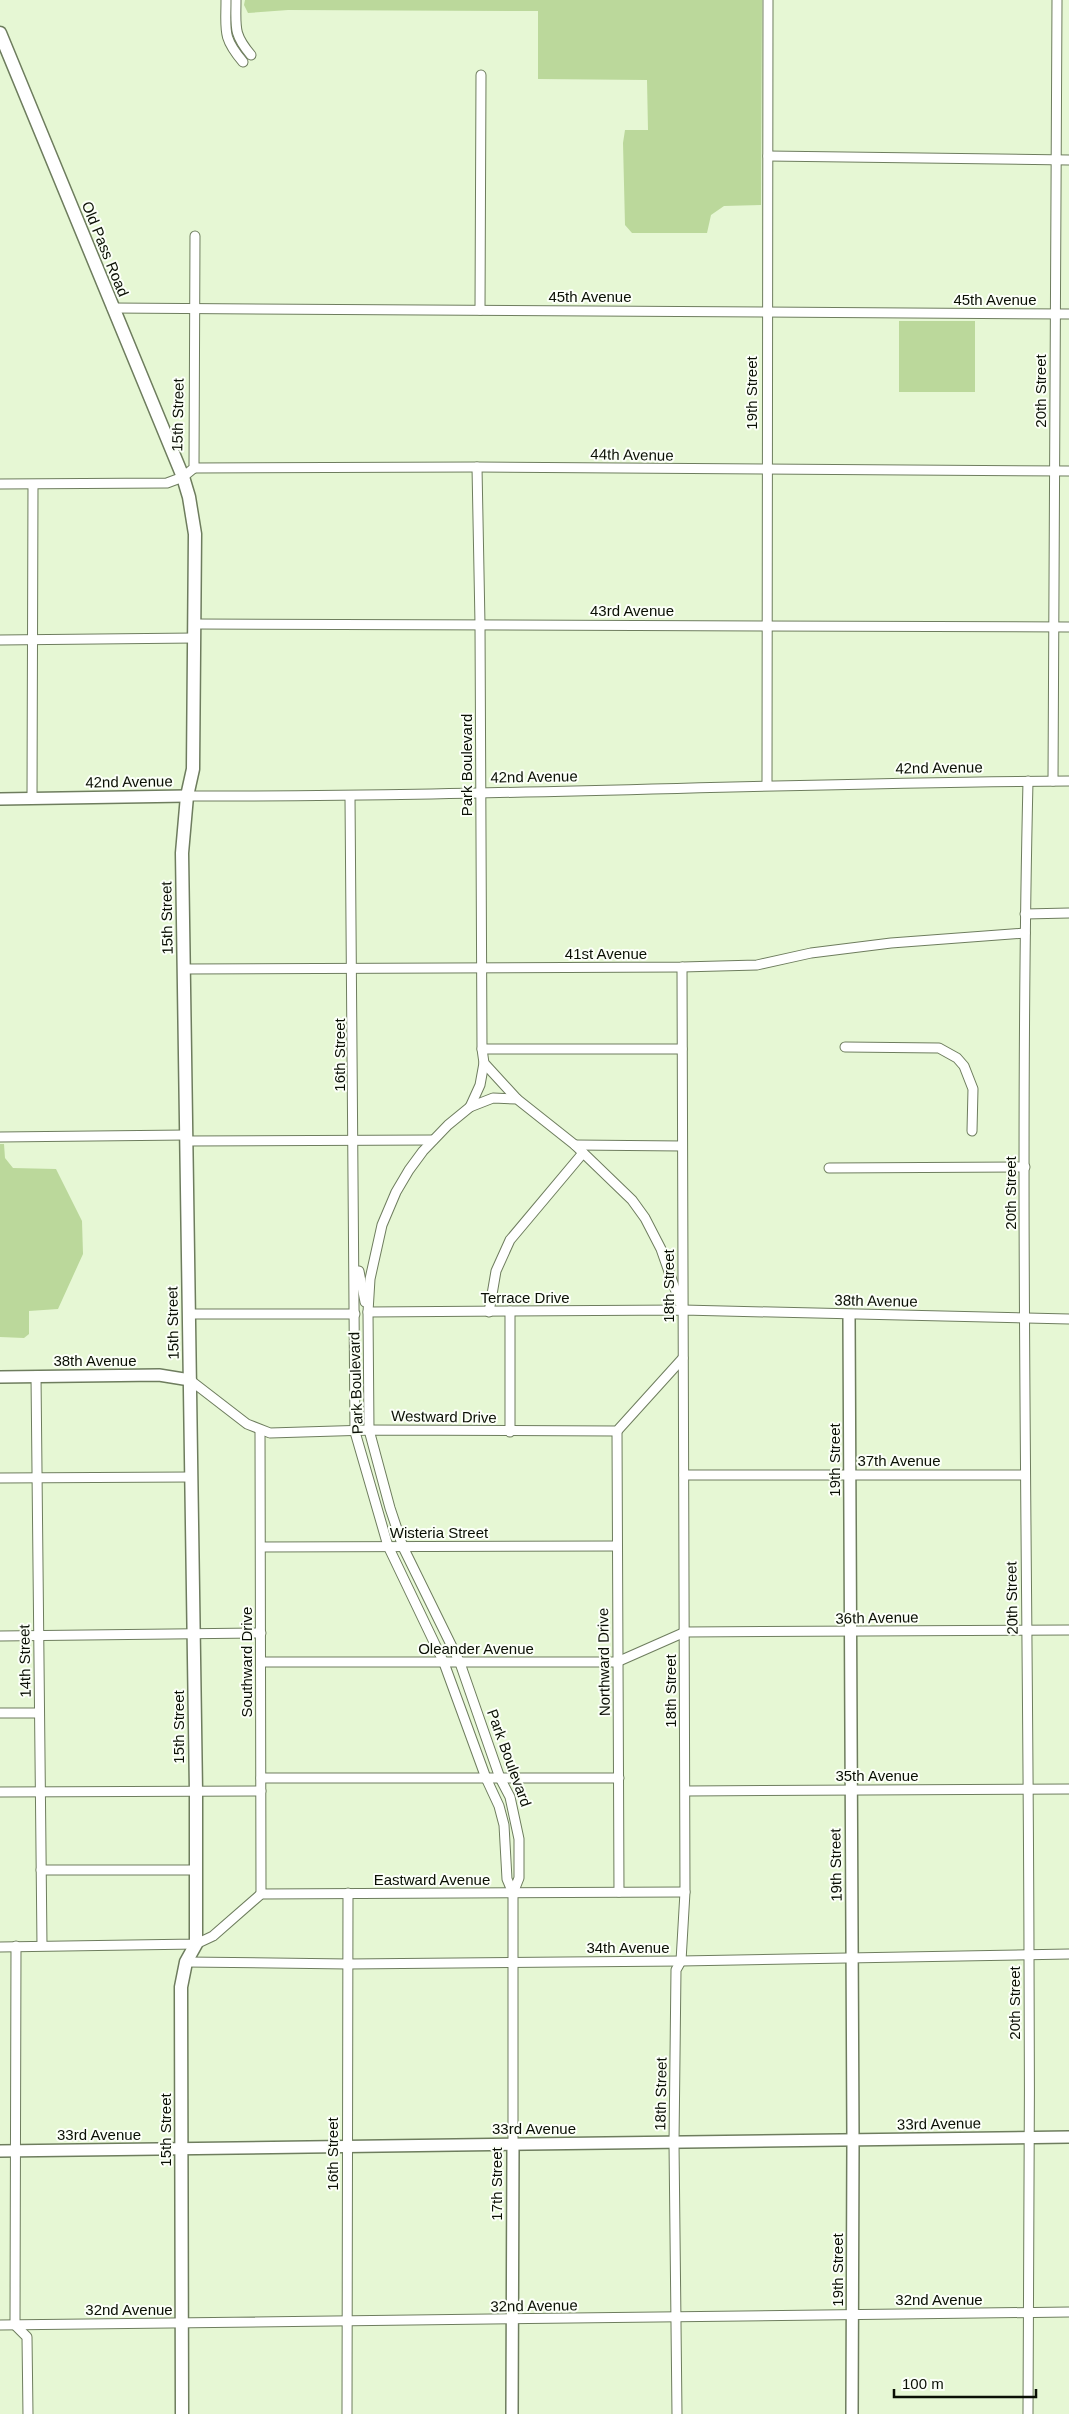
<svg xmlns="http://www.w3.org/2000/svg" width="1069" height="2414" viewBox="0 0 1069 2414" font-family="Helvetica,sans-serif">
<style>
.green{fill:#bbd89b}
.lines{fill:none;stroke-linecap:round;stroke-linejoin:round}
.minor-casing{stroke:#6e7d5e;stroke-width:11}
.tertiary-casing{stroke:#6e7d5e;stroke-width:14}
.secondary-casing{stroke:#6e7d5e;stroke-width:15}
.minor{stroke:#fff;stroke-width:9}
.tertiary{stroke:#fff;stroke-width:11}
.secondary{stroke:#fff;stroke-width:12}
.labels{text-anchor:middle;stroke-width:4;stroke-linejoin:round;paint-order:stroke}
.street-label{font-size:15px;fill:#0a0f04;stroke:#fbfff7}
</style>
<rect width="100%" height="100%" fill="#e6f7d4"/>
<g class="green">
<polygon points="245,0 762,0 761,205 724,206 711,215 707,233 632,233 625,225 623,143 625,130 648,130 647,80 538,79 538,11 288,10 248,13 244,5"/>
<rect x="899" y="321" width="76" height="71"/>
<polygon points="0,1144 4,1144 5,1158 13,1168 56,1169 82,1221 83,1254 58,1309 29,1311 29,1334 24,1338 0,1337"/>
</g>
<g class="lines">
<defs>
<g id="minor">
<path d="M226 0C226 31 222 37 243 62"/>
<path d="M236 0C236 27 233 34 251 55"/>
<polyline points="768,156 1069,160"/>
<polyline points="112,308 1069,314"/>
<polyline points="480,310 481,75"/>
<polyline points="477,467 480,624 482,1049 484,1063 517,1099"/>
<polyline points="194,468 477,467 1069,471"/>
<polyline points="0,484 167,483 183,477 194,468 195,236"/>
<polyline points="195,624 1069,627"/>
<polyline points="0,640 195,638"/>
<path d="M1028 781C1019 1172 1028 1564 1029 1955 1030 2108 1029 2261 1028 2414"/>
<polyline points="1053,781 1057,0"/>
<polyline points="767,785 768,0"/>
<path d="M187 796C481 797 775 783 1069 781"/>
<polyline points="350,797 355,1432 388,1546 444,1663 486,1778 499,1806 504,1825 507,1879 513,1893"/>
<polyline points="32,799 33,485"/>
<polyline points="1025,914 1069,913"/>
<polyline points="184,969 682,967 757,965 811,953 891,943 1025,933"/>
<polyline points="845,1047 939,1048 957,1058 964,1066 973,1089 972,1131"/>
<polyline points="482,1049 682,1049"/>
<polyline points="470,1107 480,1085 484,1063"/>
<polyline points="0,1137 186,1135"/>
<polyline points="186,1141 433,1140"/>
<polyline points="575,1145 682,1146"/>
<polyline points="829,1168 1025,1167"/>
<polyline points="359,1271 365,1302"/>
<polyline points="510,1311 510,1432"/>
<polyline points="368,1312 683,1310 1069,1319"/>
<polyline points="489,1312 496,1271 510,1240 583,1153"/>
<polyline points="189,1314 355,1314"/>
<polyline points="36,1376 42,1945"/>
<polyline points="190,1380 247,1424 270,1433 369,1430 617,1431 683,1358"/>
<polyline points="260,1430 261,1894"/>
<polyline points="617,1431 619,1892"/>
<polyline points="684,1475 1025,1475"/>
<polyline points="0,1478 191,1477"/>
<polyline points="261,1547 617,1546"/>
<polyline points="0,1636 261,1633"/>
<polyline points="261,1662 617,1662 685,1632 1069,1630"/>
<polyline points="0,1713 39,1713"/>
<polyline points="261,1778 619,1778"/>
<polyline points="686,1791 1069,1789"/>
<polyline points="0,1792 261,1791"/>
<polyline points="41,1870 196,1870"/>
<polyline points="16,1946 15,2325 27,2337 28,2414"/>
<polyline points="0,1947 196,1944 213,1936 261,1894 685,1892"/>
<polyline points="186,1962 348,1964 681,1961 1069,1954"/>
<polyline points="513,2143 513,1893 519,1878 519,1839 510,1797 500,1778 460,1663 403,1547 390,1508 369,1430 368,1312 370,1279 382,1225 396,1192 409,1170 423,1151 448,1125 470,1107 493,1098 517,1099 575,1145 632,1200 645,1218 661,1249 680,1303"/>
<polyline points="0,2325 1069,2312"/>
<polyline points="347,2414 348,1893"/>
<polyline points="677,2414 674,2143 676,1970 681,1961 685,1892 682,967"/>
</g>
<g id="tertiary">
<polyline points="0,799 187,796"/>
<polyline points="849,1316 853,2141 852,2414"/>
<polyline points="0,1377 159,1375 190,1380"/>
<polyline points="0,2151 1069,2137"/>
<polyline points="512,2414 513,2143"/>
</g>
<polyline id="secondary" points="0,33 183,477 189,497 195,534 193,769 187,796 182,853 196,1792 196,1944 186,1962 181,1987 182,2414"/>
</defs>
<use href="#minor" class="minor-casing"/>
<use href="#tertiary" class="tertiary-casing"/>
<use href="#secondary" class="secondary-casing"/>
<use href="#minor" class="minor"/>
<use href="#tertiary" class="tertiary"/>
<use href="#secondary" class="secondary"/>
</g>
<g class="labels">
<g class="street-label">
<text transform="translate(105 249) rotate(68)" y="5">Old Pass Road</text>
<text x="590" y="302">45th Avenue</text>
<text x="995" y="305">45th Avenue</text>
<text transform="translate(1041 391) rotate(-90)" y="5">20th Street</text>
<text transform="translate(752 393) rotate(-90)" y="5">19th Street</text>
<text transform="translate(178 415) rotate(-89)" y="5">15th Street</text>
<text transform="translate(632 455) rotate(1)" y="5">44th Avenue</text>
<text x="632" y="616">43rd Avenue</text>
<text transform="translate(467 765) rotate(-90)" y="5">Park Boulevard</text>
<text transform="translate(939 768) rotate(-1)" y="5">42nd Avenue</text>
<text transform="translate(534 777) rotate(-1)" y="5">42nd Avenue</text>
<text transform="translate(129 782) rotate(-1)" y="5">42nd Avenue</text>
<text transform="translate(167 918) rotate(-91)" y="5">15th Street</text>
<text x="606" y="959">41st Avenue</text>
<text transform="translate(340 1055) rotate(-90)" y="5">16th Street</text>
<text transform="translate(1011 1193) rotate(-90)" y="5">20th Street</text>
<text transform="translate(669 1286) rotate(-90)" y="5">18th Street</text>
<text x="525" y="1303">Terrace Drive</text>
<text transform="translate(876 1301) rotate(1)" y="5">38th Avenue</text>
<text transform="translate(173 1323) rotate(-91)" y="5">15th Street</text>
<text x="95" y="1366">38th Avenue</text>
<text transform="translate(356 1383) rotate(-92)" y="5">Park Boulevard</text>
<text transform="translate(444 1417) rotate(1)" y="5">Westward Drive</text>
<text transform="translate(835 1460) rotate(-90)" y="5">19th Street</text>
<text x="899" y="1466">37th Avenue</text>
<text x="439" y="1538">Wisteria Street</text>
<text transform="translate(1012 1598) rotate(-91)" y="5">20th Street</text>
<text transform="translate(877 1618) rotate(-1)" y="5">36th Avenue</text>
<text x="476" y="1654">Oleander Avenue</text>
<text transform="translate(25 1661) rotate(-91)" y="5">14th Street</text>
<text transform="translate(247 1662) rotate(-90)" y="5">Southward Drive</text>
<text transform="translate(604 1662) rotate(-91)" y="5">Northward Drive</text>
<text transform="translate(671 1691) rotate(-90)" y="5">18th Street</text>
<text transform="translate(179 1727) rotate(-90)" y="5">15th Street</text>
<text transform="translate(509 1758) rotate(70)" y="5">Park Boulevard</text>
<text x="877" y="1781">35th Avenue</text>
<text transform="translate(836 1865) rotate(-91)" y="5">19th Street</text>
<text x="432" y="1885">Eastward Avenue</text>
<text x="628" y="1953">34th Avenue</text>
<text transform="translate(1015 2003) rotate(-90)" y="5">20th Street</text>
<text transform="translate(661 2094) rotate(-89)" y="5">18th Street</text>
<text transform="translate(939 2124) rotate(-1)" y="5">33rd Avenue</text>
<text x="534" y="2134">33rd Avenue</text>
<text transform="translate(166 2130) rotate(-90)" y="5">15th Street</text>
<text x="99" y="2140">33rd Avenue</text>
<text transform="translate(333 2154) rotate(-90)" y="5">16th Street</text>
<text transform="translate(497 2184) rotate(-90)" y="5">17th Street</text>
<text transform="translate(838 2270) rotate(-90)" y="5">19th Street</text>
<text x="939" y="2305">32nd Avenue</text>
<text transform="translate(534 2306) rotate(-1)" y="5">32nd Avenue</text>
<text x="129" y="2315">32nd Avenue</text>
</g>
</g>
<path d="M894 2389v8h142v-8" fill="none" stroke="#0a0f04" stroke-width="2.5"/>
<text x="902" y="2389" font-size="15" fill="#0a0f04" stroke="#fbfff7" stroke-width="4" paint-order="stroke">100 m</text>
</svg>
